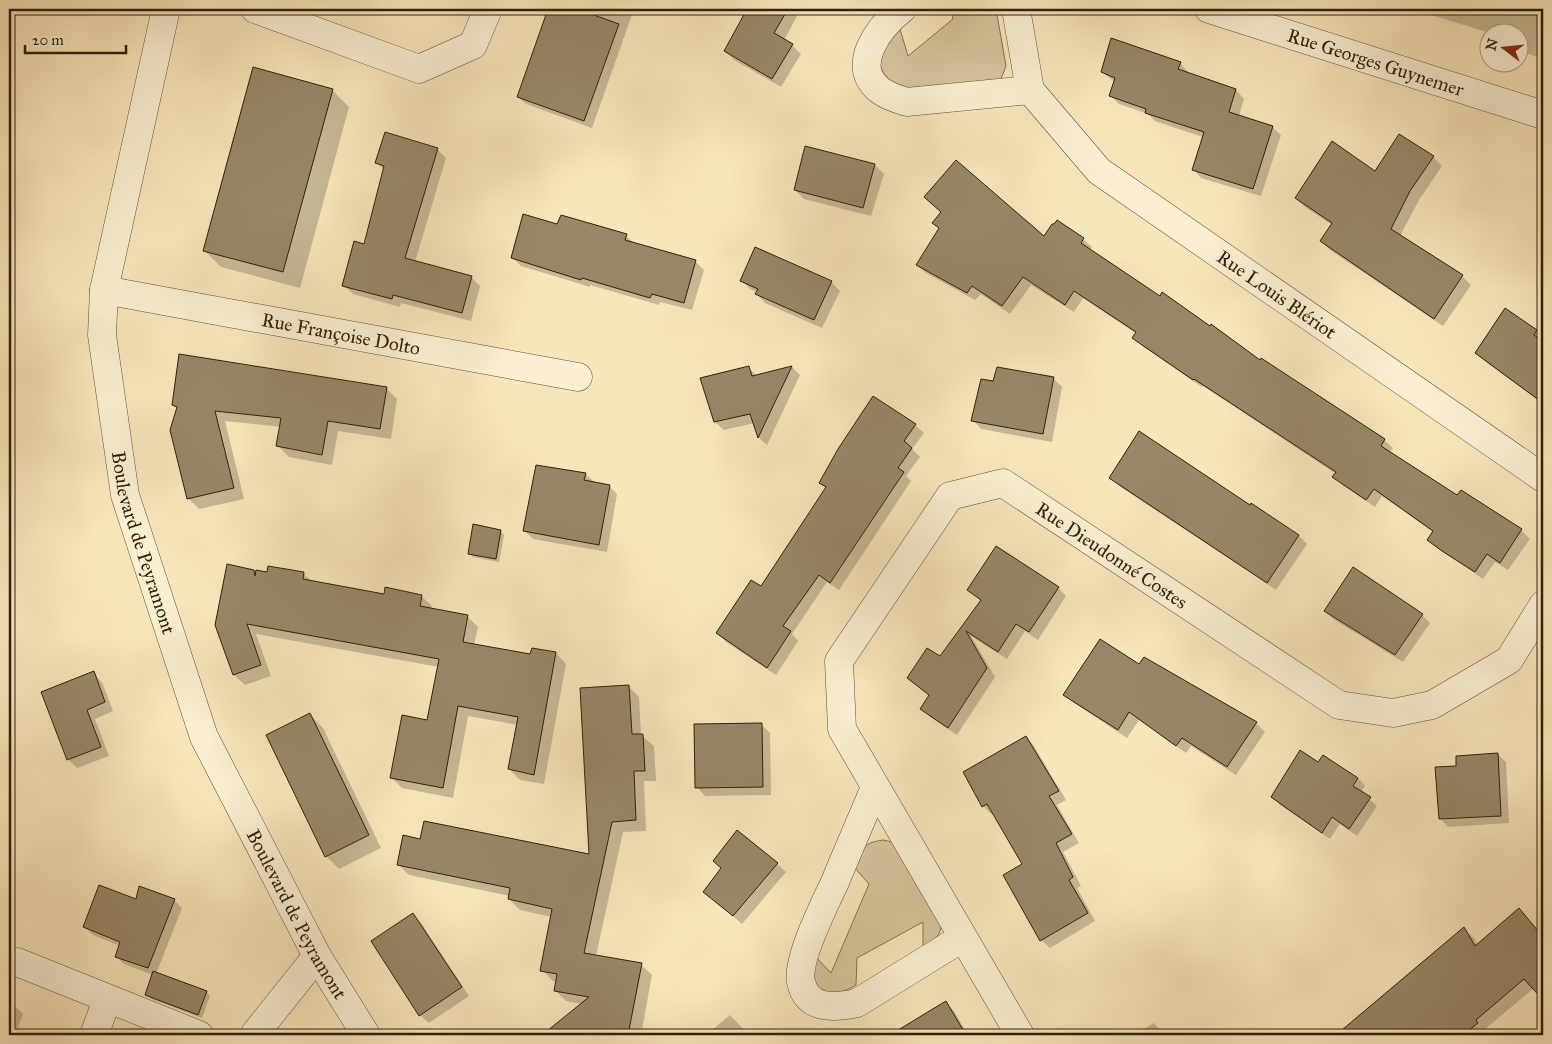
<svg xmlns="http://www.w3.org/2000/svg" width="1552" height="1044" viewBox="0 0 1552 1044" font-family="'IM FELL Great Primer',serif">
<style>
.green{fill:#d6c49d;stroke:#827254}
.shadow{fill:#0003}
.building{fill:#978767;stroke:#2e200b}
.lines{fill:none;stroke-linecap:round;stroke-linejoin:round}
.minor-casing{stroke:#605237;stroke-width:29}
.minor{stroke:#faefd3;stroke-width:28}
.labels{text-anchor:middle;stroke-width:4;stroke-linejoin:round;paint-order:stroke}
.street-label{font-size:19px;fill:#2e200b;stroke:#faefd3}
</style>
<rect width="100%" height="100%" fill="#f8e6bb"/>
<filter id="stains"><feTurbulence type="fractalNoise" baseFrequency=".004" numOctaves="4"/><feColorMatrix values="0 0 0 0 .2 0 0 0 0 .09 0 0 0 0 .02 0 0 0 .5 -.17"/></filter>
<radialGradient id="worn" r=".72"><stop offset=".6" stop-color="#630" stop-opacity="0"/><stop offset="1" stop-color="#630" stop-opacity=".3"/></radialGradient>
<g class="green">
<polygon points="951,9 996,9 1006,66 1001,79 993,82 907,88 892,82 884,74 880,66 883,47 900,29 908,56 953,19"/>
<path d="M883 840 892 842 899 846 941 923C942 936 933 941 923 948V922L857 958 856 985C843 994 817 999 813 977 812 971 814 963 815 956L831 973 869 884 853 866C861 848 863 843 883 840Z"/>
</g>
<g class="shadow">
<polygon points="549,9 634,9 592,128 526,104 518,97"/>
<polygon points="749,9 801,9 784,40 792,45 801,54 781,87 734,60 725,51"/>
<polygon points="1412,9 1543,9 1543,59 1520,51 1520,32 1490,33"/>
<polygon points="1180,63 1188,72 1188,73 1236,90 1244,99 1239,116 1272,127 1281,135 1261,196 1201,178 1193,169 1203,137 1155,121 1148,114 1119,104 1111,96 1115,82 1102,72"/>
<polygon points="332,90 349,107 300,288 221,267 204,250"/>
<polygon points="806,147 875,165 884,174 871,216 804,199 795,190"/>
<polygon points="437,149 446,158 415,262 471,277 480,286 471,321 401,303 400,307 353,294 344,286 365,246 384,170 377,163"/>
<polygon points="1433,157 1442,166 1419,200 1400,236 1462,276 1471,285 1443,326 1330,250 1321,241 1332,225 1305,207 1296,198 1376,172"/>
<polygon points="1057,221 1083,239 1092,247 1090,250 1260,362 1261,360 1384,440 1393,448 1389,453 1457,497 1461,491 1521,530 1530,539 1508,570 1495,562 1483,579 1437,548 1428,540 1433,532 1382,496 1375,507 1342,485 1334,477 1336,474 1203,386 1202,387 1142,346 1134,338 1137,334 1083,298 1074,312 1031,285 1010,314 981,294 975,300 926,273 917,265 1044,238"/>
<polygon points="558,226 626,236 635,244 695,261 704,270 692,310 660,302 659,305 590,285 590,287 521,266 513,258"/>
<polygon points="742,280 831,282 840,291 822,328 765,303 757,294 757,292 750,289"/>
<polygon points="1505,309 1543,336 1543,404 1486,362 1477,353"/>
<polygon points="792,367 800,375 767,445 759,438 754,423 724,430 715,422 702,379 749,368 757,376"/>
<polygon points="1053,378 1062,387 1052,442 981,429 973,420 994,383"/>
<polygon points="386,388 397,399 391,439 338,431 332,465 289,457 278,446 281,427 225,421 244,499 199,509 188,498 178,409 173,405"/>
<polygon points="873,398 915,425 924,433 912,449 920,457 906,476 911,481 839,590 827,582 792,634 798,641 776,675 726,642 718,633 761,588 826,488 821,482"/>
<polygon points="585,474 594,482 609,486 617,494 607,552 533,539 525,531"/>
<polygon points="1110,478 1251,507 1252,505 1299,536 1307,544 1276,590 1119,486"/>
<polygon points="500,531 504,535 499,562 473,557 469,553"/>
<polygon points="269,567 304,574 312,581 385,595 421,596 432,606 431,609 467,616 478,627 474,645 531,656 556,653 566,664 544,784 520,780 509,769 518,725 468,716 453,798 402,788 392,778 428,722 439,667 256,634 271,676 245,685 234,675 216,625 253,571 257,574 268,573"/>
<polygon points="1058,588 1066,596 1038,640 1025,631 1007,659 971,636 995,677 957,735 930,717 922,709 930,696 908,678 941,658 981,601 968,590"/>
<polygon points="1325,611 1422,615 1430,623 1403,662 1333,619"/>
<polygon points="1139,666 1256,723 1265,732 1236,775 1191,746 1186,753 1139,720 1127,738 1074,703 1065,694"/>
<polygon points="93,673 102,682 113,711 95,719 109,756 77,768 68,759"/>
<polygon points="628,686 639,697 641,735 654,746 656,781 644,781 646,831 623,832 596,956 641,965 652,975 641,1035 544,1035 582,1004 566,1001 555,990 556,982 553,981 542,970 552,917 520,910 509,899 510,896 409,875 398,864 421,840 591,856"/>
<polygon points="310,715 323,728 381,848 339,869 326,856"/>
<polygon points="761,724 770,733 771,795 705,796 697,787"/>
<polygon points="1026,737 1034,746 1066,800 1057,805 1079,843 1063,852 1081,886 1077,888 1095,921 1050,948 1041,940 1024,865 993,813 991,814 983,806"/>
<polygon points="1497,754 1506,762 1509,823 1448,827 1440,818"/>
<polygon points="1358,778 1365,786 1361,792 1377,806 1357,836 1340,824 1330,839 1280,805 1272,797"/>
<polygon points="777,864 786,872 742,924 704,891 722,869"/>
<polygon points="136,900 174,900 182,908 156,974 206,992 210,996 202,1018 151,999 147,995 153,975 124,964 116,956 120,946 93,935 85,927"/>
<polygon points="1519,909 1538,930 1543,925 1543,991 1540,994 1534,988 1484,1030 1487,1033 1484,1035 1338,1035 1464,929 1474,938 1478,945"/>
<polygon points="413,915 421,923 469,996 429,1023 420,1015"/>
<polygon points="9,1003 15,1006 23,1014 15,1035 9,1035"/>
<polygon points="945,1003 954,1011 968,1035 917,1035 910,1024"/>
<polygon points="730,1015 749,1035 706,1035"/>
<polygon points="1154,1023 1164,1035 1133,1035"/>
</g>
<g class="building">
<polygon points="548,9 577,9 619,24 584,121 517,97"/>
<polygon points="747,9 788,9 774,33 793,44 772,79 724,51"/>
<polygon points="1111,38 1181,62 1178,69 1236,89 1229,112 1273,126 1253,189 1192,170 1204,132 1145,113 1146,109 1109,96 1115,78 1101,72"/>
<polygon points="253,67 333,89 283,272 203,251"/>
<polygon points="385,132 438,148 405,258 472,276 462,313 393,295 392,299 342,286 354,241 364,244 384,166 375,163"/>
<polygon points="1399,134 1434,156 1410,191 1391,229 1463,275 1434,319 1320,241 1332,223 1295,198 1332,141 1375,171"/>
<polygon points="805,146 875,164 863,208 794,190"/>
<polygon points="956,160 1044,236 1052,224 1054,224 1057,220 1084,238 1081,243 1160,296 1162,292 1210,326 1211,324 1260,360 1261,358 1385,439 1381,446 1457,495 1461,490 1522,529 1500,563 1487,554 1475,572 1442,551 1427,540 1433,531 1374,489 1366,500 1332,477 1336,472 1194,379 1193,380 1132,338 1136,332 1074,291 1065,305 1023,277 1002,306 972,286 967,293 916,265 939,228 932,223 941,212 924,197"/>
<polygon points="523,214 557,224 561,215 627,234 625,240 696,260 684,303 652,294 650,298 582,278 581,280 511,258"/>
<polygon points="755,247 832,281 814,320 755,294 758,289 740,281"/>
<polygon points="1505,308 1537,330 1534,335 1543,341 1543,403 1475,353"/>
<polygon points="179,354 387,387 380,429 328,421 322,455 276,446 281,418 215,411 234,488 187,499 170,430 177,407 172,405"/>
<polygon points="749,366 752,376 792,366 758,438 750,414 714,422 700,378"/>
<polygon points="997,367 1054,377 1043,434 971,421 981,379 993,381"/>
<polygon points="873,396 916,424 904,441 912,448 898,468 904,472 830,583 819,575 783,626 791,631 767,668 716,633 751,580 761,586 826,487 819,483 838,449"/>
<polygon points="1139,431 1250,505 1251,503 1299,535 1267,583 1109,478"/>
<polygon points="536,465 586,473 584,480 610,485 599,545 523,531"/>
<polygon points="473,524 501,530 496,559 468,554"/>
<polygon points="996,546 1059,587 1029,632 1016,624 998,652 966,631 987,668 948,728 920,709 929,695 907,678 927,648 940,656 981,600 967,590"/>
<polygon points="227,564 254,570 255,576 256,570 267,572 268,566 304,572 303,579 384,594 385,587 422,595 420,606 468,615 463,642 530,654 532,648 556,652 534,775 508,769 518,717 458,706 443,788 390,778 402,715 427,720 439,659 247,624 261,665 233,675 215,625"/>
<polygon points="1353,567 1423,614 1395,655 1324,611"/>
<polygon points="1100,639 1139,664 1144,657 1257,722 1227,767 1182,738 1176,746 1129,712 1118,730 1063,695"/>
<polygon points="94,671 105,702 87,710 101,747 67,760 41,692"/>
<polygon points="629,685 632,734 643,734 645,771 634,771 636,820 612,822 584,953 642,963 628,1035 542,1035 589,997 554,991 557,974 540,971 552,909 508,899 510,888 397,865 403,835 420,839 424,821 589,854 580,688"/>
<polygon points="310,713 369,835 325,857 266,735"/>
<polygon points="762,723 763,787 695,788 694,724"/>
<polygon points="1026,736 1059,791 1049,796 1072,834 1056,843 1073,877 1069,880 1088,913 1040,941 1003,875 1022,864 987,804 982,807 963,772"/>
<polygon points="1300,750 1318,762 1323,755 1358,778 1353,786 1371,797 1349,829 1332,817 1322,833 1271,797"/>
<polygon points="1498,753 1501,816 1439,819 1435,767 1456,766 1456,756"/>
<polygon points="737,830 778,863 733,916 703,892 721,868 713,861"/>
<polygon points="99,885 136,899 139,886 175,899 148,968 115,957 120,942 83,927"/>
<polygon points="1519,908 1543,937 1543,1000 1524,979 1476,1020 1478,1023 1463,1035 1336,1035 1464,927 1475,946"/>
<polygon points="413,913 462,987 419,1016 371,941"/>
<polygon points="153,971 207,991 198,1015 145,995"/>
<polygon points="946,1001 966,1035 890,1035 931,1010"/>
</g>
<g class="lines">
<defs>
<g id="minor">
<path id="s1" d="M166 9 104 290 102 335 125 495 204 737 317 956 366 1035"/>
<polyline points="255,9 419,69 473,45 488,9"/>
<path d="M902 9C879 27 848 67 881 91 889 97 898 99 907 102L1030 90"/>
<path id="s2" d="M1016 9 1030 90 1099 171 1543 478"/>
<path id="s3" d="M1209 9 1543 115"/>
<path id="s4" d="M104 290 578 377"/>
<path d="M875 787C862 819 848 850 835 882 825 903 796 961 801 982 807 1010 834 1008 857 1003L962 938"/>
<polyline points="17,962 199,1035"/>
<polyline points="94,1035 107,1000"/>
<polyline points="254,1035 317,956"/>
<path id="s5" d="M1020 1035 842 729 839 661 950 496 1003 483 1339 705 1393 713 1432 705 1509 660 1543 605"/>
</g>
</defs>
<use href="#minor" class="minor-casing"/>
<use href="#minor" class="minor"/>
</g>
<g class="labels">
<g class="street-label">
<text dy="7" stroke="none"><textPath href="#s3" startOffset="175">Rue Georges Guynemer</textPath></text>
<text dy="7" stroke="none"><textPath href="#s2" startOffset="405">Rue Louis Blériot</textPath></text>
<text dy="7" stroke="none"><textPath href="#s4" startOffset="241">Rue Françoise Dolto</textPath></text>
<text dy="7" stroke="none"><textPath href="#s1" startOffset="545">Boulevard de Peyramont</textPath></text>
<text dy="7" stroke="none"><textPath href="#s5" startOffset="806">Rue Dieudonné Costes</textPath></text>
<text dy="7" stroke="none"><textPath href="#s1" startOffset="949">Boulevard de Peyramont</textPath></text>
</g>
</g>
<rect width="1552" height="1044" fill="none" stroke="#f8e6bb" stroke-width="30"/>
<rect x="10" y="10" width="1532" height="1024" fill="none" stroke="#2e200b" stroke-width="2.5"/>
<rect x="15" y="15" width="1522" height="1014" fill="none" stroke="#2e200b"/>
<g transform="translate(1504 48) rotate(286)"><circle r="24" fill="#faefd3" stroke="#a89c83"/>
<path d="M0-4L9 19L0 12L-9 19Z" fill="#8f2418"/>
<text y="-8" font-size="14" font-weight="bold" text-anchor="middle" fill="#2e200b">N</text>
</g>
<path d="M25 45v8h101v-8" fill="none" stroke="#2e200b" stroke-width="2.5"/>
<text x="32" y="45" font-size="15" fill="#2e200b" stroke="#faefd3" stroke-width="4" paint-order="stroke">20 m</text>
<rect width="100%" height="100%" filter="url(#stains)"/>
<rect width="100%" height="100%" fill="url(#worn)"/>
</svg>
